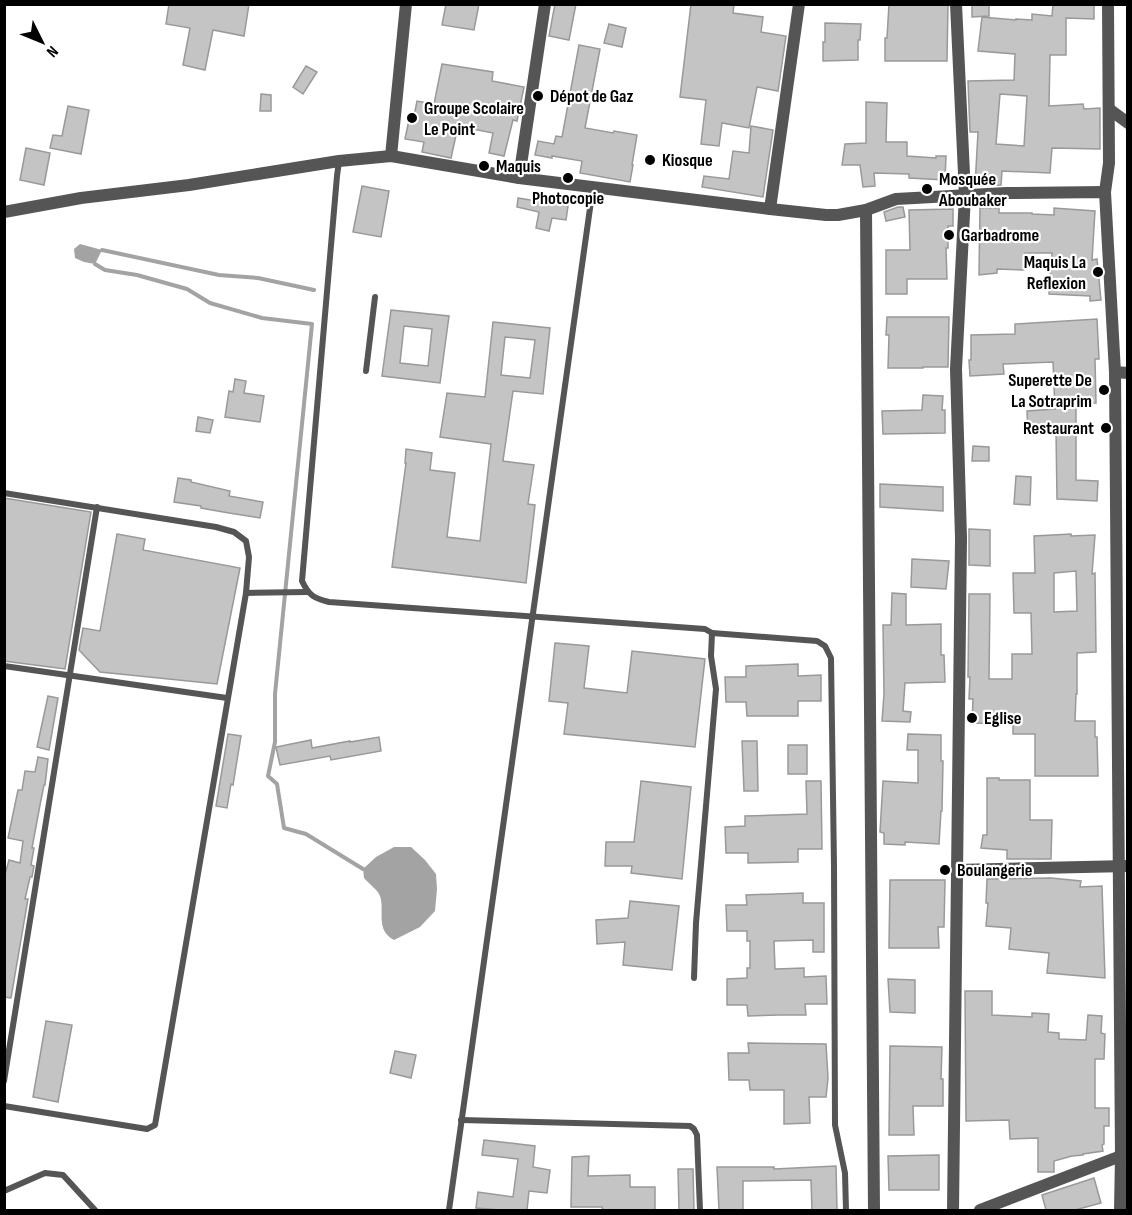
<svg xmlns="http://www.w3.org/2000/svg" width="1132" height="1215" viewBox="0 0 1132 1215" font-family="'Sofia Sans Condensed',sans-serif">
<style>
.water{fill:#a3a3a3}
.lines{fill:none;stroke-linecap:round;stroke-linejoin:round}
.stream{stroke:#a3a3a3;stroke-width:4}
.building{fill:#c4c4c4;stroke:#999;stroke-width:1.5;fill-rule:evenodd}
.service{stroke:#555;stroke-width:6}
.minor{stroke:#555;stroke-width:12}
.poi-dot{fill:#000;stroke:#fff;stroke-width:2}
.labels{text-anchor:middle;stroke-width:4.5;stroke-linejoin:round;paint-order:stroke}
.poi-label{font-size:18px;font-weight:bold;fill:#000;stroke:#fff;text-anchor:start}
</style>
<rect width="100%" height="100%" fill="#fff"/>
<g class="water">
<polygon points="80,244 102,250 95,264 84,262 75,258 74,249"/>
<path d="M394 847H411L425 860 436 874 437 889 435 911 420 927 394 940C375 930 385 911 380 896 378 890 368 883 364 878L363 869 376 857Z"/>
</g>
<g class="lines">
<g class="stream">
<polyline points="102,250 219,275 258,278 314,290"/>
<polyline points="95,264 105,270 137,275 187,289 210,303 262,318 312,324 275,694 275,742 268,776 277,784 284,828 306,834 363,869"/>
</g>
</g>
<g class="building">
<polygon points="169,4 249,4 244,36 213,30 205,70 183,65 190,28 166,24"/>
<polygon points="446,4 479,4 474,30 442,25"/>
<polygon points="555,4 576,4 569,40 549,36"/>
<polygon points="691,4 734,4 733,13 763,17 761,32 786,36 778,91 757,87 749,128 722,123 719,146 701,144 706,100 680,97"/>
<polygon points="889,4 948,4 947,61 885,61 885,38 887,38"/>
<polygon points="972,4 989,4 989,16 972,17"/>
<path d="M1053 4H1094V19L1066 18V55H1050L1049 106 1083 104 1084 109 1100 108V149L1052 148 1050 173 1002 171 1001 185 975 186 978 132H970L968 81 1014 80 1015 54 978 51 982 17 1016 20V19L1032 20V14L1052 16ZM1000 94 1027 96 1024 146 996 144Z"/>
<polygon points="825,23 861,24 860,40 858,40 858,60 823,61 823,42 825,42"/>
<polygon points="609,24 626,28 622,47 604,43"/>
<polygon points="579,45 600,49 585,128 613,133 614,131 637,135 632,165 633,165 630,182 580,173 582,161 552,156 552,158 535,155 538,141 554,144 556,136 562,137"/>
<polygon points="442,64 493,72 492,81 524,87 517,121 513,120 504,156 489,153 493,133 458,126 451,158 422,152 424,142 405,139 409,120 413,121 417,101 434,104"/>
<polygon points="306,66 317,72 303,94 293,87"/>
<polygon points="261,94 271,95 271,111 260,111"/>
<polygon points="866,102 887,103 886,142 907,142 907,156 936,158 936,156 946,156 945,180 909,178 909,174 874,173 875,186 863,187 860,165 842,165 845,144 866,143"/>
<polygon points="68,106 89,110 81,154 50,148 53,135 62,136"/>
<polygon points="751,126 773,130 763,197 702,187 704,176 729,179 733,151 749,153"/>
<polygon points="26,148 50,153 44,185 20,180"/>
<polygon points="362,186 389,191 381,237 353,232"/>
<polygon points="518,198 568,206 566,220 552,218 549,231 536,228 539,212 517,207"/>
<polygon points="898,207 903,207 905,217 886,221 884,212"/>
<polygon points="980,208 999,208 999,213 1032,213 1032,214 1054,215 1054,208 1095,211 1092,260 1097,259 1101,300 1090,301 1090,296 1049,294 1052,253 1025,253 1024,270 997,269 997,273 979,275"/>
<polygon points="953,209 953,226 948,226 948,248 946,248 947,279 907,279 907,294 886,294 886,250 910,250 909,210"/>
<path d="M391 310 449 316 440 383 382 376ZM404 326 432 329 428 366 400 363Z"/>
<polygon points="887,317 949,317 948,367 923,367 923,368 888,368 889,335 886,335"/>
<polygon points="1097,319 1099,359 1095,359 1096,403 1076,404 1076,480 1098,481 1097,501 1057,499 1056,432 1028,434 1027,411 1055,409 1053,362 1003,364 1004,374 970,376 969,360 971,360 971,335 1015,334 1015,324"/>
<path d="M493 322 550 328 543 394 513 391 503 461 534 465 528 504 535 505 526 583 392 567 406 463H405L406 449 432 453 430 470 455 473 447 537 480 541 491 444 440 437 447 393 485 397ZM505 337 535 340 530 378 501 375Z"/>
<polygon points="235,379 246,381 244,393 264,396 260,422 225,417 229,391 233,392"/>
<polygon points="923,395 943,396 942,410 945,410 945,433 883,434 882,411 922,410"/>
<polygon points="198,417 213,420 210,433 196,431"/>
<polygon points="973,446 989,447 989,461 972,461"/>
<polygon points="1016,476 1031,477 1030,505 1014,504"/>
<polygon points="178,478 191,480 191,482 230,491 229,496 263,502 260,518 229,513 201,508 201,506 174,502"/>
<polygon points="880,484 943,487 943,511 880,507"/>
<polygon points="4,498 91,512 65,669 4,661"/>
<polygon points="969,529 990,530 990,566 969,565"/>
<polygon points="117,534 145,539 143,550 240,568 217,684 100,672 79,650 83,628 100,631"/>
<path d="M1071 534V536L1095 535 1092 574 1095 573 1096 652 1077 653V694H1076L1075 721H1095V737H1097L1098 776H1035V734H1013V724L972 723 973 699H969L970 677H968L969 594H990L989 679H1012V654H1032L1031 613H1014L1013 573H1035L1034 536ZM1076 571 1077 611 1054 612V573Z"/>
<polygon points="912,559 949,561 946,589 911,587"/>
<polygon points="892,593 906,594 906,625 941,624 941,655 944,655 945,682 905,683 903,711 911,712 910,722 882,721 884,694 883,625 891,625"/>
<polygon points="555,643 589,646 584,688 627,693 632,651 705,659 695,747 564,734 568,703 549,701"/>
<polygon points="798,664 798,676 821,675 821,701 798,701 798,716 747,716 746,702 726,702 725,677 746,677 746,666"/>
<polygon points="48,696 58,698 49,750 37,747"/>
<polygon points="228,734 241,736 233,785 231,784 227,808 216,806"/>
<polygon points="908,734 941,735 941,761 943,761 942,811 941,811 939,844 905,842 905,845 884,844 884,833 880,832 883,781 918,783 918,750 907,750"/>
<polygon points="379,737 381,751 331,760 330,756 280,765 276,747 311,740 312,748 350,741 350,742"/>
<polygon points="742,741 757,741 758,791 744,791"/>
<rect x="788" y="745" width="19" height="29"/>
<polygon points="38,757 48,759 45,785 44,785 40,805 32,848 34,848 31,865 34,866 32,877 30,877 25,899 28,899 11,998 4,997 4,878 9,860 20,863 23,841 8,838 18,790 22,790 25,771 35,772"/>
<polygon points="987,778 999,778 999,780 1030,780 1030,820 1052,820 1051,859 1007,859 1007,850 981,848 983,835 987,835"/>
<polygon points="641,781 691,787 682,879 631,873 632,866 605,866 606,842 634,842"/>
<polygon points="806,781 821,781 822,849 798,849 798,862 748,863 748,853 726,853 725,827 745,826 745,816 807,814"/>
<polygon points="1051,878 1081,881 1080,887 1102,886 1105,978 1047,973 1049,953 1009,949 1011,928 986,926 988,903 986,903 987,879"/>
<polygon points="890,880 945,880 944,927 938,927 939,948 889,948"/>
<polygon points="803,893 803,903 824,903 824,952 813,952 813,940 774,941 775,969 804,968 804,977 826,976 827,1004 805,1004 806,1015 779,1015 748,1016 747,1005 727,1005 727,979 747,978 747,968 750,968 750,941 747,941 747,931 727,931 726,905 747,905 746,895"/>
<polygon points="630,901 679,906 672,970 623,965 625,942 597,944 596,920 628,918"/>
<polygon points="888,979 915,980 915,1013 890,1012"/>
<polygon points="965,991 992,991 992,1015 1032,1017 1032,1013 1049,1014 1048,1032 1059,1033 1059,1039 1086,1040 1088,1015 1102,1016 1101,1033 1105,1034 1104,1059 1095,1059 1095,1108 1109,1108 1109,1126 1104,1126 1104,1144 1102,1145 1103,1151 1083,1154 1083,1155 1072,1156 1054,1161 1054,1172 1038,1172 1038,1138 1010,1139 1009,1120 966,1121"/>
<polygon points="46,1021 72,1025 58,1102 33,1097"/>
<polygon points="748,1043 826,1044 828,1078 826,1097 809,1097 810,1123 784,1124 784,1090 750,1090 749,1080 729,1080 728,1053 749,1053"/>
<polygon points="890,1046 942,1047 941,1079 943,1079 943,1106 913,1106 914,1135 889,1135"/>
<polygon points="395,1051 416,1055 411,1078 390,1073"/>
<polygon points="484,1140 535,1146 533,1167 550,1170 547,1193 529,1191 527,1210 500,1210 476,1208 478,1192 513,1197 518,1159 482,1155"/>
<polygon points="939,1155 939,1190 889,1190 888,1156"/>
<polygon points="589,1156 588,1176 630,1175 630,1187 655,1187 655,1210 603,1210 602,1207 571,1207 572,1157"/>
<polygon points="836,1166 837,1210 812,1210 811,1180 743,1181 743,1210 719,1210 717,1167 774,1167 774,1169"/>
<polygon points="678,1169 693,1169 694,1210 679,1210"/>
<polygon points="1094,1178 1101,1203 1075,1210 1046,1210 1042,1195"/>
</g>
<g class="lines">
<g class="service">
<path d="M339 161 337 176 302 581C309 596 314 598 329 602L705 629 712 633 711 656 716 689 696 923 694 978"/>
<polyline points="366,371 375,297"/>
<polyline points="4,493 216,527 234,532 246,541 249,557 246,593 155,1125 147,1129 4,1106"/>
<polyline points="246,593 307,592"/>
<polyline points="712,633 817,641 825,646 831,658 834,865 835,1125 845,1173 846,1210"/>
<polyline points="4,666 227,698"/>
<polyline points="4,1081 97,507"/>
<polyline points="461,1120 690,1126 694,1129 697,1135 700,1210"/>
<polyline points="4,1191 45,1173 63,1175 95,1210"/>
<polyline points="449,1210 593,187"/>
</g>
<g class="minor">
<polyline points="1109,109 1128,123"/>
<polyline points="391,156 406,4"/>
<polyline points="519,178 545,4"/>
<polyline points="1105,192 1109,163 1108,4"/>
<polyline points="770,209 799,4"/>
<polyline points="866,210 874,1210"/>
<polyline points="4,212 81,198 189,185 339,161 391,156 519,178 770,209 826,215 838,215 866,210 896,199 1006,193 1105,192 1115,372 1128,373"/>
<polyline points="1115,372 1121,1156 1120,1210"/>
<polyline points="957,870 1128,866"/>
<polyline points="953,1210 961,538 956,369 965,195 956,4"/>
<polyline points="980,1210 1126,1154"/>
</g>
</g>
<g class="poi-dot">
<circle cx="538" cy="96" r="6"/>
<circle cx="412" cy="118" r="6"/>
<circle cx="650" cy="160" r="6"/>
<circle cx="484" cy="166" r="6"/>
<circle cx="568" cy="178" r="6"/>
<circle cx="927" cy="189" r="6"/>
<circle cx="949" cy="235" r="6"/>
<circle cx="1098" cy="272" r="6"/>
<circle cx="1104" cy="390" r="6"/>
<circle cx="1106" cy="428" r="6"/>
<circle cx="972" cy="718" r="6"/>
<circle cx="945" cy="870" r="6"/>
</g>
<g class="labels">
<g class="poi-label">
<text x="550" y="102">Dépot de Gaz</text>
<text x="424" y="114">Groupe Scolaire<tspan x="424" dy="21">Le Point</tspan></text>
<text x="662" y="166">Kiosque</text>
<text x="496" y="172">Maquis</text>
<text x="939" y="185">Mosquée<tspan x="939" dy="21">Aboubaker</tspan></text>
<text x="568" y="204" text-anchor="middle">Photocopie</text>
<text x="961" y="241">Garbadrome</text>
<text x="1086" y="268" text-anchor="end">Maquis La<tspan x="1086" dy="21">Reflexion</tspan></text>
<text x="1092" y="386" text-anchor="end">Superette De<tspan x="1092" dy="21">La Sotraprim</tspan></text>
<text x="1094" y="434" text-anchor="end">Restaurant</text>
<text x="984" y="724">Eglise</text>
<text x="957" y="876">Boulangerie</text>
</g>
</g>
<rect width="1132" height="1215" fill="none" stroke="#000000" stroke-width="12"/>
<g transform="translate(42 42) rotate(133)" stroke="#ffffff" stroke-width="4.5" paint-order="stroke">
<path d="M0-4.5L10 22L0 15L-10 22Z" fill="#000000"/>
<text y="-9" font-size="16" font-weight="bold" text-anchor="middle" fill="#000000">N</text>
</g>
</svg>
